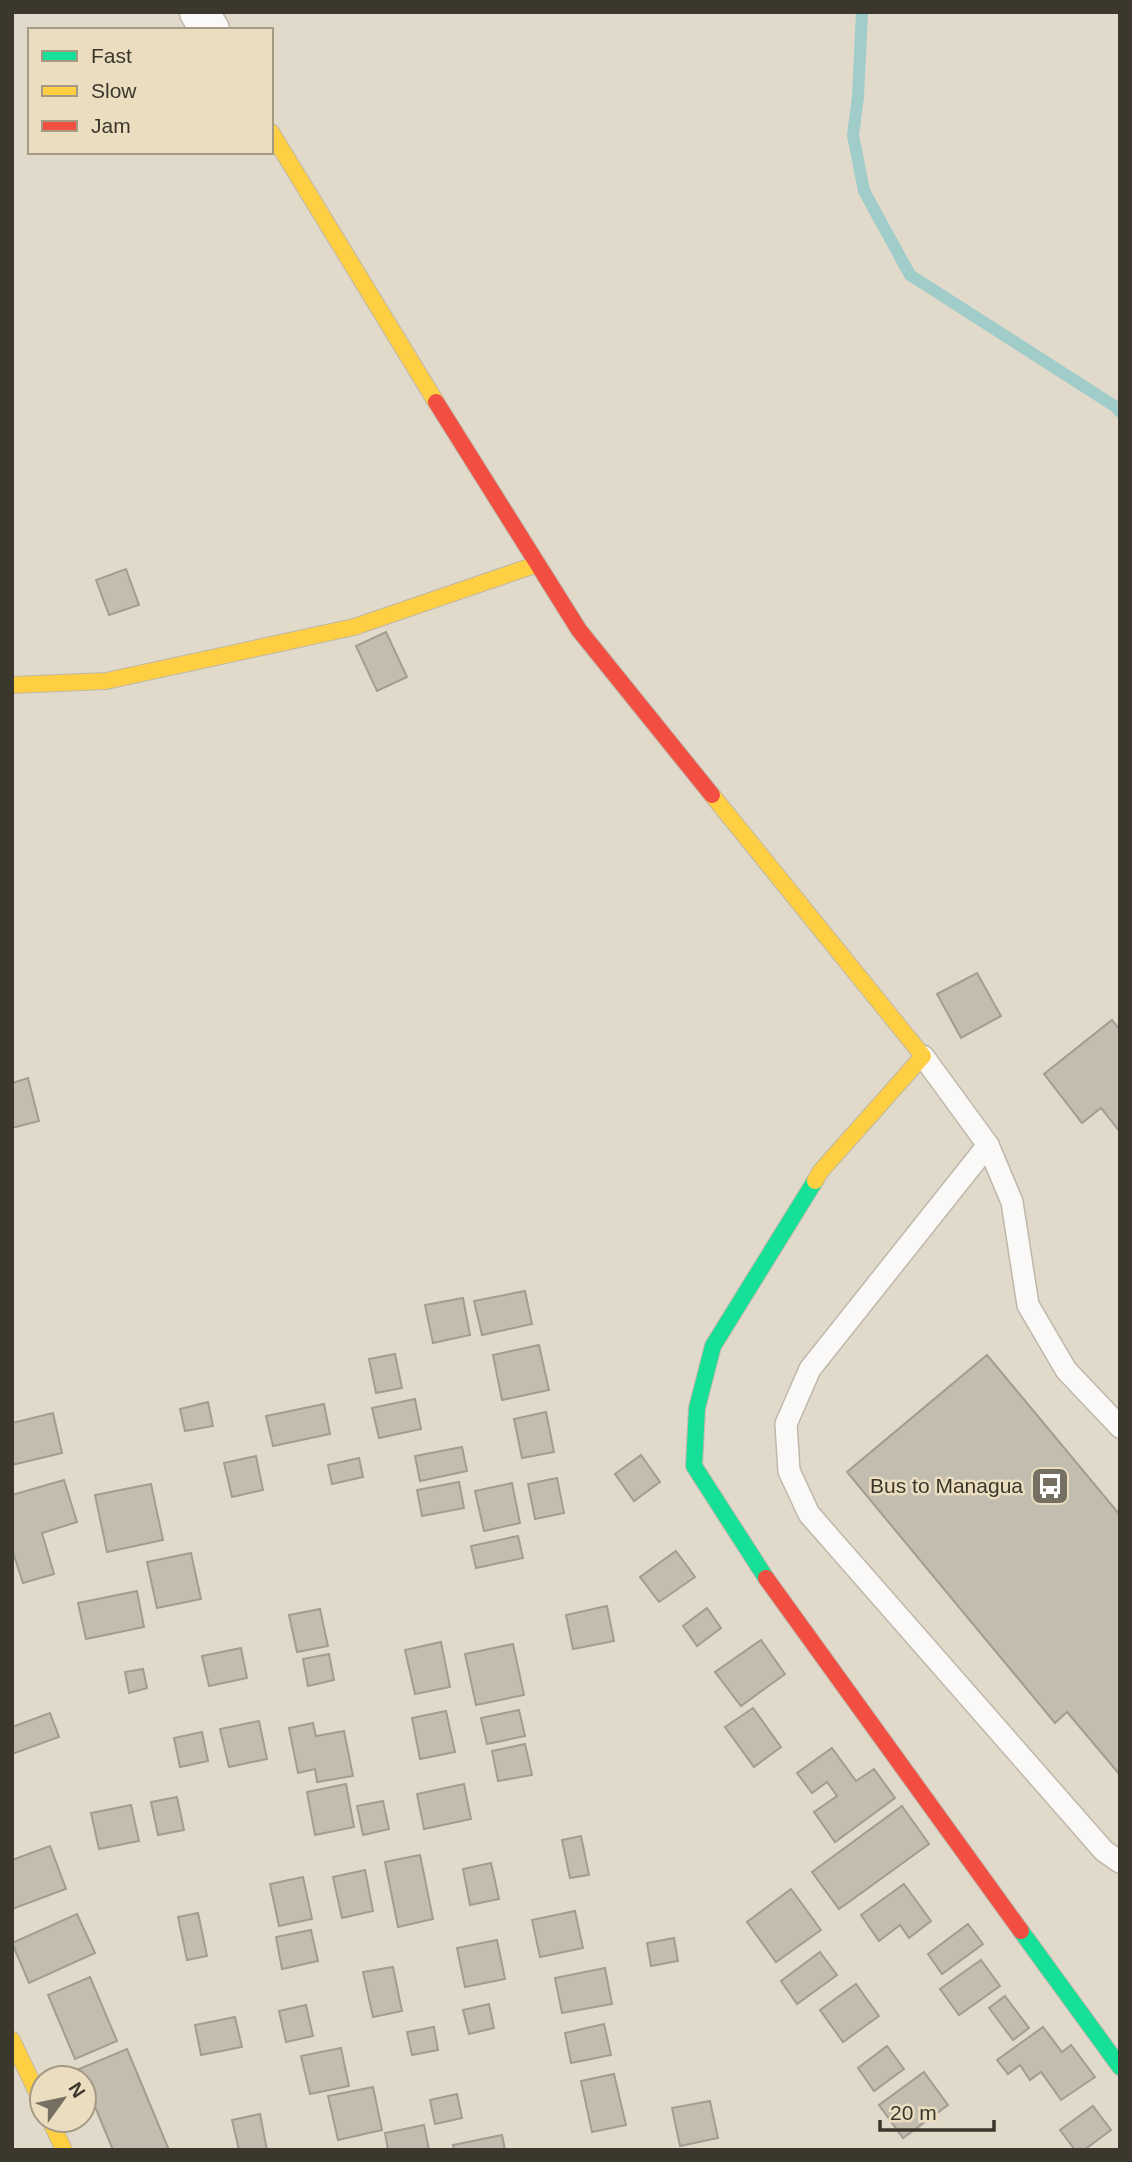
<svg xmlns="http://www.w3.org/2000/svg" width="1132" height="2162" viewBox="0 0 1132 2162" font-family="Helvetica,sans-serif">
<style>
.lines{fill:none;stroke-linecap:round;stroke-linejoin:round}
.stream{stroke:#a0ccc9;stroke-width:12}
.building{fill:#c3bdb0;stroke:#a29d91;stroke-width:2}
.lane-casing{stroke:#beb8ab;stroke-width:24}
.street-casing{stroke:#beb8ab;stroke-width:41}
.fast-casing{stroke:#beb8ab;stroke-width:18}
.slow-casing{stroke:#beb8ab;stroke-width:18}
.jam-casing{stroke:#beb8ab;stroke-width:18}
.lane{stroke:#faf9f7;stroke-width:21}
.street{stroke:#faf9f7;stroke-width:38}
.fast{stroke:#16e098;stroke-width:16}
.slow{stroke:#ffcf43;stroke-width:16}
.jam{stroke:#f24e42;stroke-width:16}
.labels{text-anchor:middle;stroke-width:5;stroke-linejoin:round;paint-order:stroke}
.poi-label{font-size:21px;fill:#3c372c;stroke:#ebddc0;text-anchor:end}
</style>
<rect width="100%" height="100%" fill="#e1daca"/>
<g class="lines">
<polyline class="stream" points="862,12 858,97 853,135 864,191 910,275 1116,407 1120,412"/>
</g>
<g class="building">
<polygon points="126,569 139,605 109,615 96,580"/>
<polygon points="386,632 407,677 377,691 356,646"/>
<polygon points="977,973 1001,1016 961,1038 937,994"/>
<polygon points="1112,1020 1120,1030 1120,1132 1101,1108 1082,1123 1044,1074"/>
<polygon points="28,1078 39,1121 12,1128 12,1083"/>
<polygon points="525,1291 532,1324 482,1335 474,1301"/>
<polygon points="463,1298 470,1335 433,1343 425,1305"/>
<polygon points="539,1345 549,1390 502,1400 493,1355"/>
<polygon points="395,1354 402,1388 376,1393 369,1359"/>
<polygon points="987,1355 1120,1515 1120,1775 1067,1712 1055,1723 847,1472"/>
<polygon points="415,1399 421,1429 379,1438 372,1408"/>
<polygon points="208,1402 213,1426 185,1431 180,1409"/>
<polygon points="324,1404 330,1434 273,1446 266,1416"/>
<polygon points="546,1412 554,1452 522,1458 514,1419"/>
<polygon points="53,1413 62,1453 12,1465 12,1423"/>
<polygon points="462,1447 467,1471 420,1481 415,1456"/>
<polygon points="641,1455 660,1482 634,1501 615,1474"/>
<polygon points="256,1456 263,1490 232,1497 224,1463"/>
<polygon points="359,1458 363,1477 332,1484 328,1465"/>
<polygon points="557,1478 564,1513 535,1519 528,1484"/>
<polygon points="64,1480 77,1522 42,1533 54,1574 23,1583 12,1549 12,1495"/>
<polygon points="459,1482 464,1508 422,1516 417,1490"/>
<polygon points="512,1483 520,1523 484,1531 475,1491"/>
<polygon points="151,1484 163,1540 107,1552 95,1495"/>
<polygon points="518,1536 523,1558 476,1568 471,1546"/>
<polygon points="676,1551 695,1577 659,1602 640,1577"/>
<polygon points="191,1553 201,1599 157,1608 147,1562"/>
<polygon points="137,1591 144,1627 86,1639 78,1603"/>
<polygon points="607,1606 614,1641 573,1649 566,1615"/>
<polygon points="707,1608 721,1628 697,1646 683,1626"/>
<polygon points="320,1609 328,1646 297,1652 289,1615"/>
<polygon points="761,1640 785,1674 741,1706 715,1672"/>
<polygon points="441,1642 450,1687 415,1694 405,1650"/>
<polygon points="513,1644 524,1695 476,1705 465,1654"/>
<polygon points="241,1648 247,1678 209,1686 202,1656"/>
<polygon points="329,1654 334,1680 308,1686 303,1659"/>
<polygon points="143,1669 147,1688 129,1693 125,1672"/>
<polygon points="753,1708 781,1747 754,1767 725,1727"/>
<polygon points="519,1710 525,1736 487,1744 481,1718"/>
<polygon points="446,1711 455,1752 420,1759 412,1718"/>
<polygon points="50,1713 59,1737 12,1754 12,1727"/>
<polygon points="259,1721 267,1759 229,1767 220,1729"/>
<polygon points="313,1723 316,1736 344,1731 353,1776 317,1782 315,1769 298,1773 289,1728"/>
<polygon points="202,1732 208,1761 180,1767 174,1738"/>
<polygon points="525,1744 532,1775 498,1781 492,1751"/>
<polygon points="832,1748 856,1781 874,1769 895,1798 835,1842 814,1812 837,1796 827,1782 812,1793 797,1773"/>
<polygon points="346,1784 354,1827 315,1835 307,1792"/>
<polygon points="464,1784 471,1819 424,1829 417,1794"/>
<polygon points="177,1797 184,1830 158,1835 151,1802"/>
<polygon points="383,1801 389,1829 363,1835 357,1806"/>
<polygon points="131,1805 139,1841 99,1849 91,1813"/>
<polygon points="902,1806 929,1844 839,1909 812,1872"/>
<polygon points="581,1836 589,1875 570,1878 562,1840"/>
<polygon points="50,1846 66,1889 12,1909 12,1860"/>
<polygon points="420,1855 433,1919 398,1927 385,1862"/>
<polygon points="491,1863 499,1899 470,1905 463,1869"/>
<polygon points="365,1870 373,1911 342,1918 333,1877"/>
<polygon points="303,1877 312,1919 279,1926 270,1884"/>
<polygon points="904,1884 931,1921 909,1938 900,1925 879,1941 861,1915"/>
<polygon points="791,1889 821,1930 776,1962 747,1922"/>
<polygon points="575,1911 583,1948 540,1957 532,1920"/>
<polygon points="198,1913 207,1956 187,1960 178,1917"/>
<polygon points="77,1914 95,1953 29,1983 12,1943"/>
<polygon points="968,1924 983,1944 942,1974 928,1954"/>
<polygon points="311,1930 318,1961 282,1969 276,1937"/>
<polygon points="674,1938 678,1961 651,1966 647,1943"/>
<polygon points="497,1940 505,1979 465,1987 457,1948"/>
<polygon points="820,1952 837,1975 797,2004 781,1981"/>
<polygon points="981,1960 1000,1986 959,2015 940,1989"/>
<polygon points="393,1967 402,2011 373,2017 363,1972"/>
<polygon points="605,1968 612,2004 562,2013 555,1978"/>
<polygon points="90,1977 117,2041 75,2059 48,1995"/>
<polygon points="856,1984 879,2016 843,2042 820,2010"/>
<polygon points="1005,1996 1029,2028 1013,2040 989,2008"/>
<polygon points="489,2004 494,2028 469,2034 463,2010"/>
<polygon points="306,2005 313,2036 286,2042 279,2011"/>
<polygon points="235,2017 242,2047 201,2055 195,2025"/>
<polygon points="604,2024 611,2055 571,2063 565,2033"/>
<polygon points="434,2027 438,2050 412,2055 407,2032"/>
<polygon points="1043,2027 1062,2052 1071,2045 1095,2077 1061,2100 1041,2072 1030,2080 1020,2065 1008,2074 997,2060"/>
<polygon points="887,2046 904,2069 874,2091 858,2068"/>
<polygon points="341,2048 349,2086 310,2094 301,2056"/>
<polygon points="127,2049 169,2150 113,2150 84,2080 79,2069"/>
<polygon points="924,2072 948,2105 903,2138 879,2105"/>
<polygon points="614,2074 626,2125 592,2132 581,2081"/>
<polygon points="373,2087 382,2130 338,2140 328,2096"/>
<polygon points="457,2094 462,2118 435,2124 430,2100"/>
<polygon points="710,2101 718,2138 680,2146 672,2108"/>
<polygon points="1093,2106 1111,2130 1084,2150 1075,2150 1060,2130"/>
<polygon points="260,2114 267,2150 239,2150 232,2120"/>
<polygon points="424,2125 429,2150 388,2150 385,2133"/>
<polygon points="502,2135 505,2150 454,2150 453,2145"/>
</g>
<g class="lines">
<defs>
<g id="lane">
<polyline points="923,1056 988,1145 1012,1202 1028,1305 1066,1370 1120,1427"/>
<polyline points="988,1145 810,1369 786,1424 789,1471 809,1514 1104,1851 1120,1862"/>
</g>
<polyline id="street" points="199,12 210,30"/>
<g id="fast">
<polyline points="766,1578 694,1466 697,1408 713,1346 815,1181"/>
<polyline points="1021,1931 1120,2067"/>
</g>
<g id="slow">
<polyline points="271,132 436,402"/>
<polyline points="12,685 106,681 354,627 538,564"/>
<polyline points="712,795 923,1056 820,1172 815,1181"/>
<polyline points="12,2040 42,2103"/>
<polyline points="50,2120 64,2150"/>
</g>
<g id="jam">
<polyline points="436,402 579,630 712,795"/>
<polyline points="766,1578 1021,1931"/>
</g>
</defs>
<use href="#lane" class="lane-casing"/>
<use href="#street" class="street-casing"/>
<use href="#fast" class="fast-casing"/>
<use href="#slow" class="slow-casing"/>
<use href="#jam" class="jam-casing"/>
<use href="#lane" class="lane"/>
<use href="#street" class="street"/>
<use href="#fast" class="fast"/>
<use href="#slow" class="slow"/>
<use href="#jam" class="jam"/>
</g>
<defs>
<symbol id="bus-square" viewBox="-11 -11 22 22"><rect x="-9" y="-9" width="18" height="18" rx="4" fill="#767063" stroke="#ebddc0"/><path d="M-5-6H5V4H4V6H2V4H-2V6H-4V4H-5ZM-3.5-4V0h7V-4ZM-3.5 1.2v1.5H-2V1.2ZM2 1.2v1.5H3.5V1.2Z" fill="#fff"/></symbol>
</defs>
<g fill-rule="evenodd">
<use href="#bus-square" x="1028" y="1464" width="44" height="44"/>
</g>
<g class="labels">
<g class="poi-label">
<text x="1023" y="1493">Bus to Managua</text>
</g>
</g>
<rect width="1132" height="2162" fill="none" stroke="#3c372c" stroke-width="28"/>
<rect x="28" y="28" width="245" height="126" fill="#ebddc0" stroke="#a59b85" stroke-width="2"/>
<rect x="42" y="51" width="35" height="10" fill="#16e098" stroke="#a59b85" stroke-width="2"/>
<text x="91" y="63" font-size="21" fill="#3c372c">Fast</text>
<rect x="42" y="86" width="35" height="10" fill="#ffcf43" stroke="#a59b85" stroke-width="2"/>
<text x="91" y="98" font-size="21" fill="#3c372c">Slow</text>
<rect x="42" y="121" width="35" height="10" fill="#f24e42" stroke="#a59b85" stroke-width="2"/>
<text x="91" y="133" font-size="21" fill="#3c372c">Jam</text>
<g transform="translate(63 2099) rotate(57)"><circle r="33" fill="#ebddc0" stroke="#a59b85" stroke-width="2"/>
<path d="M0-5L12 26L0 18L-12 26Z" fill="#767063"/>
<text y="-10" font-size="19" font-weight="bold" text-anchor="middle" fill="#3c372c">N</text>
</g>
<path d="M880 2120v10h114v-10" fill="none" stroke="#3c372c" stroke-width="3.5"/>
<text x="890" y="2120" font-size="21" fill="#3c372c" stroke="#ebddc0" stroke-width="5" paint-order="stroke">20 m</text>
</svg>
